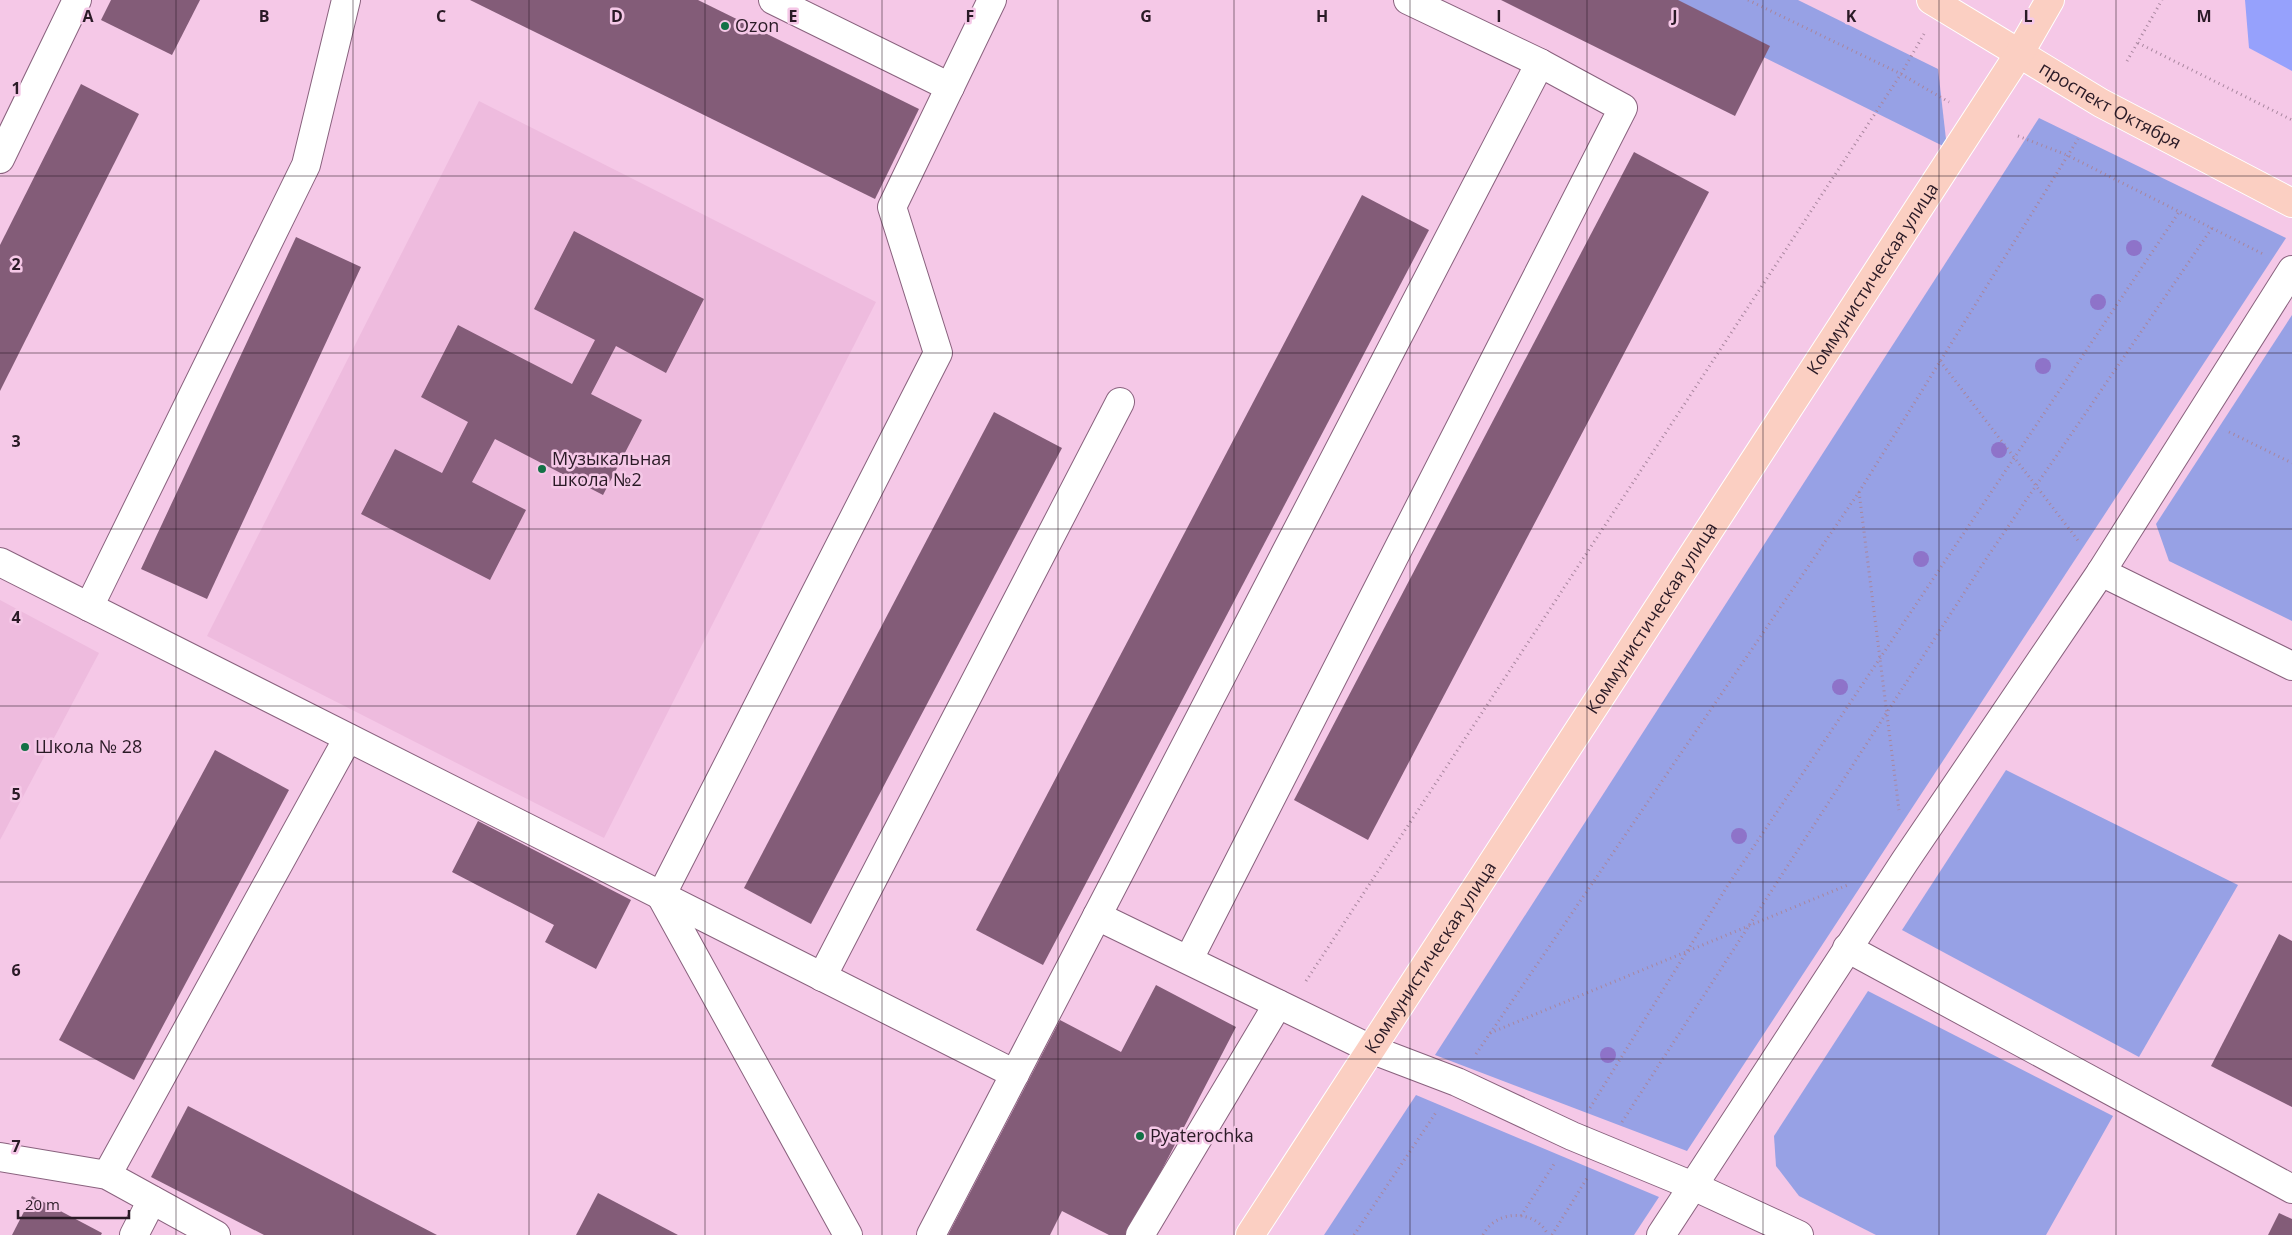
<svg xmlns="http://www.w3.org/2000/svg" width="2292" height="1235" viewBox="0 0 2292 1235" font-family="'Open Sans',sans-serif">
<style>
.built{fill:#eebbde}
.green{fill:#97a1e5}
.forest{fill:#96a1fc}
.building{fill:#835c78}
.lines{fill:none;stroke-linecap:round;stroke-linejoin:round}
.minor-casing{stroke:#89627e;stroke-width:30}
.major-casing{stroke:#fff;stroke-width:30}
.path{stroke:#a8869e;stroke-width:3;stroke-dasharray:1 4;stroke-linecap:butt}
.minor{stroke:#fff;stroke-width:28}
.major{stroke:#fbcfc2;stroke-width:28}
.tree{fill:#8e73c9}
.grid{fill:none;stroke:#2a1a26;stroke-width:1;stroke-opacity:0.55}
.poi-dot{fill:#137146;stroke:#f5c8e7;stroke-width:2}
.labels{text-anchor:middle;stroke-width:5;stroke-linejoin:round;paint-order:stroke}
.poi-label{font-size:18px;fill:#2a1a26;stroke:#f5c8e7;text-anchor:start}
.street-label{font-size:18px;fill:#2a1a26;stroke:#f5c8e7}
.grid-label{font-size:16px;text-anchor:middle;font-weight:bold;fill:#2a1a26;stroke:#f5c8e7;stroke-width:5;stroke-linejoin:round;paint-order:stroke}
</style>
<rect width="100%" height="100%" fill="#f5c8e7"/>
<g class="built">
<polygon points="479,101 876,302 604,838 207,636"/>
<polygon points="0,600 99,653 0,840"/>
</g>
<g class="green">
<polygon points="1648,0 1798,0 1938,69 1947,148"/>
<polygon points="2039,118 2286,238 1687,1151 1435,1055"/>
<polygon points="2292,315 2292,621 2169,561 2156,524"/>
<polygon points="2006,770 2238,885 2139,1057 1902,930"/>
<polygon points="1868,991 2113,1116 2046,1235 1876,1235 1799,1196 1776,1166 1774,1136"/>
<polygon points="1416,1095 1659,1197 1634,1235 1324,1235"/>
</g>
<polygon class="forest" points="2245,0 2292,0 2292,71 2249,48"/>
<g class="building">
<polygon points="111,0 200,0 172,55 101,20"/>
<polygon points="470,0 698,0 919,109 875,199"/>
<polygon points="1501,0 1678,0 1770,46 1735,116"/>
<polygon points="81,84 139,114 0,391 0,245"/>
<polygon points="1634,152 1709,192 1368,840 1294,800"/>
<polygon points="1362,195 1429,230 1043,965 976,930"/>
<polygon points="574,231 704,299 666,373 616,346 591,394 642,420 603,495 495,439 472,482 526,510 490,580 361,514 395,449 442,473 468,422 421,397 458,325 572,384 595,340 534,309"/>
<polygon points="296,237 361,267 207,599 141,569"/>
<polygon points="994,412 1062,448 811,924 744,888"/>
<polygon points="215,750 289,790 134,1080 59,1040"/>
<polygon points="478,821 631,900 596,969 545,942 554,925 452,872"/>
<polygon points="2279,934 2292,941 2292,1107 2211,1066"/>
<polygon points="1156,985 1236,1027 1128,1235 1109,1235 1062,1211 1050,1235 948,1235 1060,1020 1121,1052"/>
<polygon points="188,1106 437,1235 264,1235 151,1177"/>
<polygon points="598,1193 678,1235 576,1235"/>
<polygon points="32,1196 102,1233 101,1235 12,1235"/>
<polygon points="2279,1213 2292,1219 2292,1235 2268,1235"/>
</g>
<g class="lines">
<defs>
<g id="minor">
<polyline points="773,0 950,87"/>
<polyline points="0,159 77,0"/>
<polyline points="0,562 1015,1074"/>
<polyline points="2101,572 2292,666"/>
<polyline points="89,607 306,165 346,0"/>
<polyline points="1097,916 1540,63"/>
<polyline points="1847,948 2292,1189"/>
<polyline points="1189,959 1623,108 1540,63 1408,0"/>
<polyline points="822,977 1120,402"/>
<polyline points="0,1157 107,1175 216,1235"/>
<polyline points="107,1175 348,738"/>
<polyline points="134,1235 152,1200"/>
<polyline points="848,1235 661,896 938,353 892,207 992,0"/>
<polyline points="931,1235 1097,916 1373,1050 1457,1082 1572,1136 1693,1186 1799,1235"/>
<polyline points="1140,1235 1278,1004"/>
<polyline points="1661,1235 1905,861 2101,572 2292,270"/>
</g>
<g id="major">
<path id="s1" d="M1931 0 2101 103 2292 203"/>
<path id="s2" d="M1250 1235 2019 54 2050 0"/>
</g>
</defs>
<use href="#minor" class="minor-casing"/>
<use href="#major" class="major-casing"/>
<g class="path">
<polyline points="1748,0 1899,73 1949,102"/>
<polyline points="2138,43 2292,120"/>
<polyline points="2127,61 2162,0"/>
<polyline points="2018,136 2067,155 2263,254"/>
<polyline points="1940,361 2080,543"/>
<polyline points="2229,432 2292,463"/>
<polyline points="1859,492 1899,810"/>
<polyline points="1306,981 1901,74 1924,34"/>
<polyline points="1490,1033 1850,884"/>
<polyline points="1476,1054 1859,492 2078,139"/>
<polyline points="1590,1108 1728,885 2179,212"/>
<polyline points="1622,1122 1988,556 2212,228"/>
<polyline points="1521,1216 1554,1164"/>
<polyline points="1354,1235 1437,1111"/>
<path d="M1483 1235C1496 1209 1536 1209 1548 1235"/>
<polyline points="1552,1235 1587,1178"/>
</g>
<use href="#minor" class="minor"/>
<use href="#major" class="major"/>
</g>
<g class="tree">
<circle cx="2134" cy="248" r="8"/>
<circle cx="2098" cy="302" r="8"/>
<circle cx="2043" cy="366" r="8"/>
<circle cx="1999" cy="450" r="8"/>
<circle cx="1921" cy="559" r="8"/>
<circle cx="1840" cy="687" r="8"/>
<circle cx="1739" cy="836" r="8"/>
<circle cx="1608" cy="1055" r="8"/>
</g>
<path class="grid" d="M176 0V1235M353 0V1235M529 0V1235M705 0V1235M882 0V1235M1058 0V1235M1234 0V1235M1410 0V1235M1587 0V1235M1763 0V1235M1939 0V1235M2116 0V1235M0 176H2292M0 353H2292M0 529H2292M0 706H2292M0 882H2292M0 1059H2292"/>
<g class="poi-dot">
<circle cx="725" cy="26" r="5"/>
<circle cx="542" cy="469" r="5"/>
<circle cx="25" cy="747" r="5"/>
<circle cx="1140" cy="1136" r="5"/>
</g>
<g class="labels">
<g class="poi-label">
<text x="735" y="32">Ozon</text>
<text x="552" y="465">Музыкальная<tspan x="552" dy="21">школа №2</tspan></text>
<text x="35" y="753">Школа № 28</text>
<text x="1150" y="1142">Pyaterochka</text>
</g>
<g class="street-label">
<text dy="6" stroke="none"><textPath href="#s1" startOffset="208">проспект Октября</textPath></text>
<text dy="6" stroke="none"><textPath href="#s2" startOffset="1141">Коммунистическая улица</textPath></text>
<text dy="6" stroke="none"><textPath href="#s2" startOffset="736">Коммунистическая улица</textPath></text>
<text dy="6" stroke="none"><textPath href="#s2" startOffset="331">Коммунистическая улица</textPath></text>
</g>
</g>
<g class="grid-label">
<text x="88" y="22">A</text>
<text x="264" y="22">B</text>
<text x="441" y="22">C</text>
<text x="617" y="22">D</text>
<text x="793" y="22">E</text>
<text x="970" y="22">F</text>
<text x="1146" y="22">G</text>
<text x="1322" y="22">H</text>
<text x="1499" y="22">I</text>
<text x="1675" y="22">J</text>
<text x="1851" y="22">K</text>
<text x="2028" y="22">L</text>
<text x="2204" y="22">M</text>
<text x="16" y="94">1</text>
<text x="16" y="270">2</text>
<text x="16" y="447">3</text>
<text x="16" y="623">4</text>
<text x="16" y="800">5</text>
<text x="16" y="976">6</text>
<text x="16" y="1152">7</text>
</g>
<path d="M18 1210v8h111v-8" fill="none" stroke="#2a1a26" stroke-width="2.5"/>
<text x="25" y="1210" font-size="15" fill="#2a1a26" stroke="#f5c8e7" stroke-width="4" paint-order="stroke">20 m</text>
</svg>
